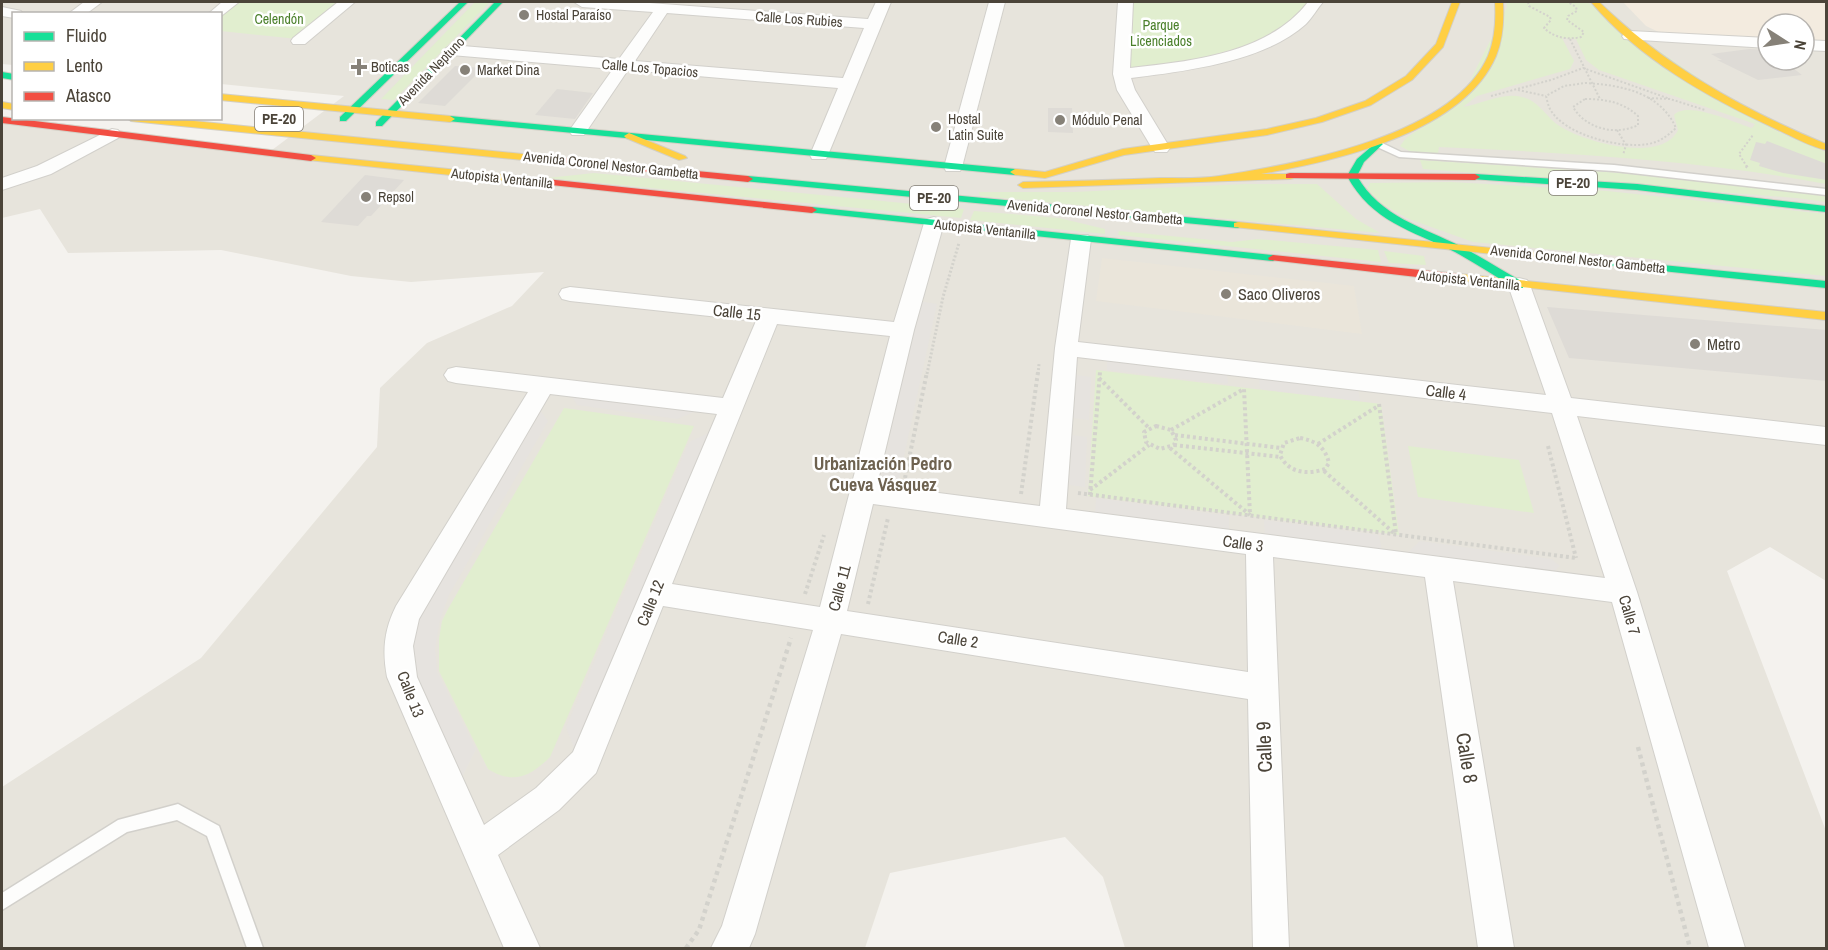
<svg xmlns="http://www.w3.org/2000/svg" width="1828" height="950" viewBox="0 0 1828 950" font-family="'Archivo Narrow',sans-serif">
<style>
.residential{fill:#e7e4dc;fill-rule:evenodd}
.commercial{fill:#f3ebdf}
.education{fill:#eae5da}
.green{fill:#e1eecf;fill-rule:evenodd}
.parking{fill:#e6e3df}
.building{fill:#dedbd6}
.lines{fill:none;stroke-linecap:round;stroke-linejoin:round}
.lane-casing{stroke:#d2d0cb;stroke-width:3}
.street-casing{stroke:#d2d0cb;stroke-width:2}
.fast-casing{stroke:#d3cfc5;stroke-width:2}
.slow-casing{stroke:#d3cfc5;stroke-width:2}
.jam-casing{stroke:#d3cfc5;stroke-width:2}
.path-far3{stroke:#d3d2cc;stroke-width:2;stroke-dasharray:2 2;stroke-linecap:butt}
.path-far2{stroke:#d3d2cc;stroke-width:3;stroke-dasharray:2 2;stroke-linecap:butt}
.path-far1{stroke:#d3d2cc;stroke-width:4;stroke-dasharray:3 3;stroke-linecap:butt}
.path{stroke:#d3d2cc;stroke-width:4.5;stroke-dasharray:4 4;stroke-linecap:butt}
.lane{fill:#fdfdfc;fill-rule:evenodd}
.street{fill:#fdfdfc;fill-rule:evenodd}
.fast{fill:#16e098;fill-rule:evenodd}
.slow{fill:#ffcf43;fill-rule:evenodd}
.jam{fill:#f24e42;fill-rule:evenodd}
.poi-dot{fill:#868178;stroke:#fff;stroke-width:2}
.labels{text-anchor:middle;stroke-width:5;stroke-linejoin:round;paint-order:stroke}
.far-poi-label{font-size:14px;fill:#4b4439;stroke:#fff;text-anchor:start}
.far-park-label{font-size:14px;fill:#4a7f2a;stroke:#fff}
.far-street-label{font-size:14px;fill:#4b4439;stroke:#fff}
.shield{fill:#fff;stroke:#817c74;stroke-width:1.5}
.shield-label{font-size:15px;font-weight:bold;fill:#4b4439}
.poi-label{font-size:16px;fill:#4b4439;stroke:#fff;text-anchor:start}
.street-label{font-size:16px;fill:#4b4439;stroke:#fff}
.neighbourhood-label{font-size:18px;font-weight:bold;fill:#6e6250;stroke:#fff}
.near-street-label{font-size:20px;fill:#4b4439;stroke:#fff}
</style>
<rect width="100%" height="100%" fill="#f4f2ee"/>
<path class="residential" d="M2 2H1826V581L1770 547 1727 571 1826 831V948H1125L1103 877 1065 837 890 873 865 948H2V787L201 658 377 447 380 388 427 343 512 306 544 272 411 282 351 276 221 250 68 253 40 209 2 218V116L272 150 344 96 221 84 220 14H14L13 65 2 64ZM1768 24H1804V60H1768Z"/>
<polygon class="commercial" points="1623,2 1826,2 1826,44 1804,42 1804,24 1768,24 1768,40 1663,34 1646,26"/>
<polygon class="education" points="1102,258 1354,286 1362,334 1096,301"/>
<g class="green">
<polygon points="237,2 343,2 298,39 221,31 220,14"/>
<polygon points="475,2 490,2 394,100 381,99"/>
<path d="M1132 2H1309C1282 50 1176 63 1127 69Z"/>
<path d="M1506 2H1587L1777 131 1826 152V184C1699 160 1568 153 1439 147L1438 154 1411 152 1400 146 1406 138 1459 103 1507 7ZM1562 38 1576 39 1586 60 1599 70 1755 124 1752 128C1735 123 1687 100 1674 115L1678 130C1662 164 1585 142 1561 127 1546 118 1540 101 1522 97 1502 92 1482 104 1463 107L1477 96 1570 69 1574 61Z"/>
<polygon points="1420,160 1621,173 1826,195 1826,202 1796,198 1423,169"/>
<polygon points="594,173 964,209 961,218 547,178"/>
<polygon points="1451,182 1607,191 1826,214 1826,276 1473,242 1409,219 1382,204 1367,189 1370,183"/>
<polygon points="1246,184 1317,184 1356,219 1380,233 980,196 979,192 1074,192"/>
<polygon points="974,211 1059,218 1105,229 1105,234 970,220"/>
<polygon points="1119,231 1232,242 1258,239 1378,250 1381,262 1118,235"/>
<polygon points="1384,251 1424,256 1426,265 1389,263"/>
<polygon points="1096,370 1381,404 1399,535 1088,496"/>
<path d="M564 408 694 426 550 757C531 776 513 785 488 769L439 671V639L442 621 448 609Z"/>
<polygon points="1408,446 1519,460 1534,513 1418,497"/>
</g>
<g class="parking">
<polygon points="918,301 937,304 899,479 881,478"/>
<polygon points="1107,359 1227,373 1228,384 1107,370"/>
<polygon points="1076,375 1091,377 1089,420 1073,418"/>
<polygon points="1259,376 1358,388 1360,401 1260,389"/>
<polygon points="571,394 699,410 677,419 577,405"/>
<polygon points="537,406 548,421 449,595 440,620 435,648 437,671 476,749 461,779 407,664 415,618"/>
<polygon points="713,431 577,756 566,727 689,442"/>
<polygon points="1072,435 1087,437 1085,487 1069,485"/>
<polygon points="1096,498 1229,516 1229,531 1095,514"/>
<polygon points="1264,520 1379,535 1382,552 1265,537"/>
<polygon points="1420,541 1551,559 1560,566 1550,575 1404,556"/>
</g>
<g class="building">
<polygon points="1749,49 1768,50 1768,60 1783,60 1802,75 1758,80 1717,60 1722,60 1711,54"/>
<polygon points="455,66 483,68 445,106 418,103"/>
<polygon points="557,89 593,93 575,119 535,115"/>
<polygon points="1048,108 1072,108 1073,133 1048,132"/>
<polygon points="1767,141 1827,164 1827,180 1783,173 1759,166 1760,163 1750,160 1756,142 1765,144"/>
<polygon points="365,175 404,180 371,216 367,216 358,226 321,222"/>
<polygon points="1547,307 1827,330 1827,381 1569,358"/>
</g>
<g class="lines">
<defs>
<g id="lane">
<polygon points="1378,141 1401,152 1614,165 1826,189 1826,195 1614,171 1399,157 1375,146 1375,142"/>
<polygon points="178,804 219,826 263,948 247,948 207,836 177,820 127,832 2,910 2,893 118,820"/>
</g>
<g id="street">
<polygon points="84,2 102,2 86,14 68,14"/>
<polygon points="222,2 239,2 220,17 220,14 208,14"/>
<polygon points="338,2 355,2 305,44 293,44 291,41 293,38"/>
<path d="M574 2H636L868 19 876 2H891L828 155 826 159H812L810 155 838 88 628 70 584 135H572L569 131 613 69 451 55 443 50 451 45 619 59 653 12 582 7ZM667 13 864 28 843 78 635 61Z"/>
<polygon points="989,2 1005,2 962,167 960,171 946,171 944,167"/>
<path d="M1118 2H1133L1130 68C1191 61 1268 54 1308 2H1323C1317 9 1312 18 1306 24 1264 62 1185 71 1131 78L1135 90 1170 148 1167 152H1155L1152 148 1117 90 1113 74Z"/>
<polygon points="2,7 21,11 23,14 14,14 14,18 2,16"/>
<polygon points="1630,31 1768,38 1768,48 1624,39 1622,36"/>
<polygon points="1804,40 1826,41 1826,51 1804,50"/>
<polygon points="112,129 118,130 121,134 118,138 51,174 2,190 2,178 37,166"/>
<path d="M934 217 941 219 944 223 914 330 877 485 1040 506 1055 348 1071 239 1074 235H1088L1091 239 1078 342 1546 395 1508 285 1511 280 1519 278 1527 280 1530 285 1571 398 1826 427V445L1577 416 1637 592 1745 948H1709L1612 602 1453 581 1514 948H1478L1425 577 1273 557 1289 948H1253L1248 699 841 634 755 934 749 948H711L722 926 813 630 663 606 596 773 559 810 498 855 540 948H504L387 677C382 651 384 630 396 606L528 392 456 383 448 381 444 375 448 369 456 367 723 398 756 321 570 301 562 299 559 294 562 289 570 287 894 322 924 223 927 219ZM777 324 890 336 820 607 672 584ZM1077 357 1552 413 1605 578 1066 509ZM550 394 717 414 573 752 536 788 484 825 417 677 413 646 419 619ZM873 504 1246 554 1248 672 847 611Z"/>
</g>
<g id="fast">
<polygon points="460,2 468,2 346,121 340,121 340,117"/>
<polygon points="495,2 503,2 382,126 376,126 376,122"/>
<polygon points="2,72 14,74 14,80 2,78"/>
<polygon points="450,116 1015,169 1020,172 1015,175 447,121 445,119"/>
<path d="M1378 141 1383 144 1364 162 1357 176C1380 217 1423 227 1462 247 1483 258 1503 271 1523 282V288H1515C1495 276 1475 263 1455 252 1411 230 1372 222 1347 176L1357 159Z"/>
<polygon points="1475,174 1637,184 1826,206 1826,212 1637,190 1471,179 1471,175"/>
<polygon points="748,176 1238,222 1243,225 1238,228 744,181 743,179"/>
<polygon points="812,207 1273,255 1278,258 1273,261 808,212 808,208"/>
<polygon points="1560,255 1826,281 1826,288 1556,260 1555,258"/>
</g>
<g id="slow">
<polygon points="1452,2 1460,2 1443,47 1412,80 1371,105 1322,122 1267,135 1124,155 1045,178 1015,175 1010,172 1015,169 1045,172 1123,149 1267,129 1316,118 1365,101 1406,76 1436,44"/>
<path d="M1495 2H1503C1504 20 1503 39 1496 56 1463 133 1335 161 1261 174H1294V178L1290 179 1023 188 1018 185 1023 182C1069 181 1114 180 1160 178 1179 178 1200 179 1219 176 1295 164 1453 137 1488 56 1495 39 1496 20 1495 2Z"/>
<path d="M1591 2H1599C1665 66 1742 109 1826 144V150C1809 146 1792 136 1776 129 1709 98 1639 59 1591 2Z"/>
<polygon points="220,94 450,116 455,119 450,122 220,100"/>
<polygon points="2,102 14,104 14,110 2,108"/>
<polygon points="127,118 164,118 553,157 558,160 553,163 131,121"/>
<polygon points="629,133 685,156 687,158 679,160 626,138 624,136"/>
<polygon points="311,155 546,179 551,182 546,185 308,160 308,156"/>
<polygon points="1238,222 1560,255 1565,258 1560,261 1234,227 1234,223"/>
<polygon points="1460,274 1826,312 1826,320 1456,280 1454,278"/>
</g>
<g id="jam">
<polygon points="2,117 311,155 316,158 311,161 2,123"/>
<polygon points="553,157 748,176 753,179 748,182 550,162 550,158"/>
<polygon points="1290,173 1475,174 1480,177 1475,180 1286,178 1286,174"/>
<polygon points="546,179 812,207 817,210 812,213 542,184 541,182"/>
<polygon points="1273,255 1460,274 1466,278 1460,282 1269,260 1268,258"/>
</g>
</defs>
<use href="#lane" class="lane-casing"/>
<use href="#street" class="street-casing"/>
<use href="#fast" class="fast-casing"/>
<use href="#slow" class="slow-casing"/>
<use href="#jam" class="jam-casing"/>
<g class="path-far3">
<path d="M1528 2 1529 6 1550 17 1551 20 1544 28C1555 38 1567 40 1581 37L1584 32 1567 20 1568 16 1577 11 1576 7 1568 2"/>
<polyline points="1570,39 1600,99"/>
<path d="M1585 83C1621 85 1660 92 1676 128 1667 136 1660 142 1648 144 1621 149 1564 135 1550 109 1548 105 1547 100 1546 96L1564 86Z"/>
<polyline points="1518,90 1546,96"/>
<polyline points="1491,96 1551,80 1583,68 1670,99"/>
<polyline points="1648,98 1670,99 1705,110"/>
<path d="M1585 99C1605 99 1623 102 1638 116V125C1616 136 1586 129 1573 107Z"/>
<polyline points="1617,130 1626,145 1623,155"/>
<polyline points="1747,167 1739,154 1753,135"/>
</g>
<g class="path-far2">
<polyline points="1746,166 1748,168"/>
<polyline points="927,374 943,297 959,243"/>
<polyline points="1038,374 1039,364"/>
</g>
<g class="path-far1">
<polyline points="1099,378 1149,428"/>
<polyline points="1379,404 1396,534"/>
<polygon points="1156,426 1171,430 1176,440 1174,445 1160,449 1146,442 1144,432"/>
<polyline points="1171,430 1244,389 1250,515"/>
<polyline points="1175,435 1281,448"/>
<path d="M1300 438C1316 441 1325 447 1329 463L1325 469C1307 475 1288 473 1280 455L1284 443Z"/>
<polyline points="1318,444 1378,406"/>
<polyline points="1174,445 1281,457"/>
<polyline points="1548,446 1576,558"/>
<polyline points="1170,448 1250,515"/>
<polyline points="1324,471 1395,534"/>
<polyline points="905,478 927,372"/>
<polyline points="1090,490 1149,445"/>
<polyline points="1078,493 1576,558"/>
<polyline points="1021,494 1038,372"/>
<polyline points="1090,495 1100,372"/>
<polyline points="805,594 824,535"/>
<polyline points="868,604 888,518"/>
</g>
<g class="path">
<polyline points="1638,747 1690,948"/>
<polyline points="686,948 699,930 791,638"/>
</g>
<use href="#lane" class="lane"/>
<use href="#street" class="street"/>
<use href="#fast" class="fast"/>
<use href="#slow" class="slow"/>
<use href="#jam" class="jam"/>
</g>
<g class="poi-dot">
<circle cx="524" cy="15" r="6"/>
<path d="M356 58h6v6h6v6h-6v6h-6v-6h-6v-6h6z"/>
<circle cx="465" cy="70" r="6"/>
<circle cx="1060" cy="120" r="6"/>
<circle cx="936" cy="127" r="6"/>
<circle cx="366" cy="197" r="6"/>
<circle cx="1226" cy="294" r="6"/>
<circle cx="1695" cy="344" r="6"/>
</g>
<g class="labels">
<g class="far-poi-label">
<text x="536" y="20">Hostal Paraíso</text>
<text x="371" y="72">Boticas</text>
<text x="477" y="75">Market Dina</text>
<text x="948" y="124">Hostal<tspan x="948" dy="16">Latin Suite</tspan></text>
<text x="1072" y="125">Módulo Penal</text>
<text x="378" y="202">Repsol</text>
</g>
<g class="far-park-label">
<text x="279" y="24">Celendón</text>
<text x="1161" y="30">Parque<tspan x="1161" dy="16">Licenciados</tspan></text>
</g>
<g class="far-street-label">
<text transform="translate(799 19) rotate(4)" y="5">Calle Los Rubies</text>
<text transform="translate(650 68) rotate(5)" y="5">Calle Los Topacios</text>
<text transform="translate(431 71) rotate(-46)" y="5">Avenida Neptuno</text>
<text transform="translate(611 165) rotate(6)" y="5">Avenida Coronel Nestor Gambetta</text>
<text transform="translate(502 178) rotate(6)" y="5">Autopista Ventanilla</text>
<text transform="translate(1095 212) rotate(5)" y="5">Avenida Coronel Nestor Gambetta</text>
<text transform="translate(985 229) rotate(6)" y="5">Autopista Ventanilla</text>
<text transform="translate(1578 259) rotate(6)" y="5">Avenida Coronel Nestor Gambetta</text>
<text transform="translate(1469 280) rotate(6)" y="5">Autopista Ventanilla</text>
</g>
<g class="shield">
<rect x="255" y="107" width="48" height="24" rx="4.5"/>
<rect x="1549" y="171" width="48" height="24" rx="4.5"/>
<rect x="910" y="186" width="48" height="24" rx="4.5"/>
</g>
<g class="shield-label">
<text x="279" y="124">PE-20</text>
<text x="1573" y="188">PE-20</text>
<text x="934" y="203">PE-20</text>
</g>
<g class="poi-label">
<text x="1238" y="300">Saco Oliveros</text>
<text x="1707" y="350">Metro</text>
</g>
<g class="street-label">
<text transform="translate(737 312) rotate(6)" y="6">Calle 15</text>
<text transform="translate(1446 392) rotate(7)" y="6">Calle 4</text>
<text transform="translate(1243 543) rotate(8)" y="6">Calle 3</text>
<text transform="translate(839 588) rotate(-75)" y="6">Calle 11</text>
<text transform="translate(650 603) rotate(-68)" y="6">Calle 12</text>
<text transform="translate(1630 615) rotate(74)" y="6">Calle 7</text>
<text transform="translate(958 639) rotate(9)" y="6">Calle 2</text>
<text transform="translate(411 694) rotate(69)" y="6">Calle 13</text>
</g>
<g class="neighbourhood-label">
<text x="883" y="470">Urbanización Pedro<tspan x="883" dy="21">Cueva Vásquez</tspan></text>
</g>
<g class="near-street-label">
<text transform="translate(1264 747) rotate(-92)" y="7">Calle 9</text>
<text transform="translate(1467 758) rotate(81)" y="7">Calle 8</text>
</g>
</g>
<rect width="1828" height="950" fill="none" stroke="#4b4439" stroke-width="6"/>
<rect x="12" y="12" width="210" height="108" fill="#ffffff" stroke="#b7b4b0" stroke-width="1.5"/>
<rect x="24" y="32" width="30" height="9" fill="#16e098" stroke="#b7b4b0" stroke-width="1.5"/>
<text x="66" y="42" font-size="18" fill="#4b4439">Fluido</text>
<rect x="24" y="62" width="30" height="9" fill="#ffcf43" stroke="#b7b4b0" stroke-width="1.5"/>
<text x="66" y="72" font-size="18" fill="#4b4439">Lento</text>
<rect x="24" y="92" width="30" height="9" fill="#f24e42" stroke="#b7b4b0" stroke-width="1.5"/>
<text x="66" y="102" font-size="18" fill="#4b4439">Atasco</text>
<g transform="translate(1786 42) rotate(102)"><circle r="28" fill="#ffffff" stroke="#b7b4b0" stroke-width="1.5"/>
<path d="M0-4.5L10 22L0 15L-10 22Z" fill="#868178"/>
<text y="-9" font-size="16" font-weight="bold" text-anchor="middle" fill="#4b4439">N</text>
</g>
</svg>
